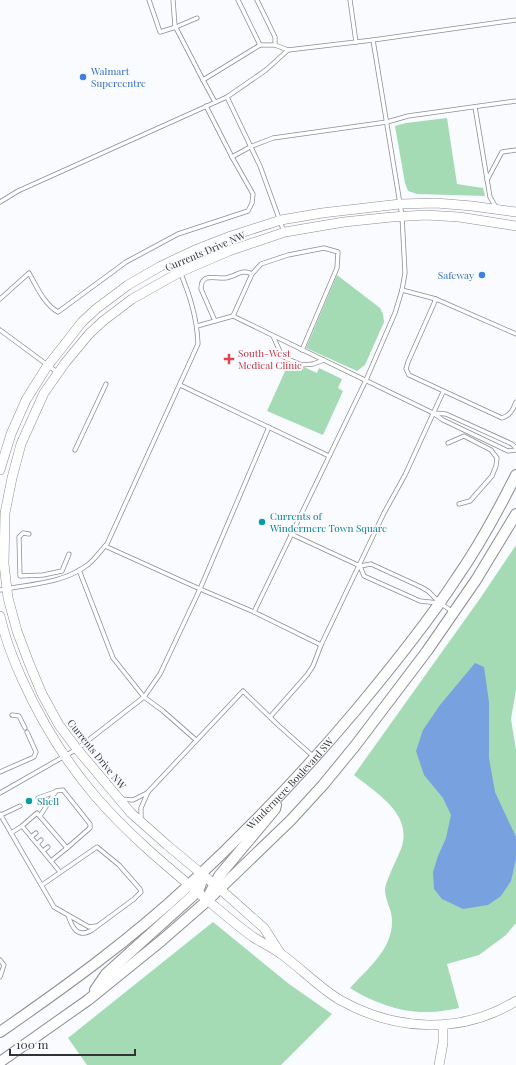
<svg xmlns="http://www.w3.org/2000/svg" width="516" height="1065" viewBox="0 0 516 1065" font-family="'Playfair Display',serif">
<style>
.green{fill:#a4dbb5}
.water{fill:#77a2df}
.lines{fill:none;stroke-linecap:round;stroke-linejoin:round}
.service-casing{stroke:#8c8e92;stroke-width:5}
.tertiary-casing{stroke:#8c8e92;stroke-width:10}
.secondary-casing{stroke:#8c8e92;stroke-width:12}
.service{stroke:#fff;stroke-width:3.5}
.tertiary{stroke:#fff;stroke-width:9}
.secondary{stroke:#fff;stroke-width:10}
.shop-dot{fill:#3f7fe0;stroke:#f9fbff;stroke-width:1.5}
.health-dot{fill:#e0444e;stroke:#f9fbff;stroke-width:1.5}
.culture-dot{fill:#0f9aa8;stroke:#f9fbff;stroke-width:1.5}
.labels{text-anchor:middle;stroke-width:3.5;stroke-linejoin:round;paint-order:stroke}
.shop-label{font-size:10px;fill:#366cbe;stroke:#f9fbff;text-anchor:start}
.street-label{font-size:10px;fill:#323334;stroke:#f9fbff}
.health-label{font-size:10px;fill:#be3a42;stroke:#f9fbff;text-anchor:start}
.culture-label{font-size:10px;fill:#0d838f;stroke:#f9fbff;text-anchor:start}
</style>
<rect width="100%" height="100%" fill="#f9fbff"/>
<g class="green">
<polygon points="447,118 457,184 483,188 485,196 417,194 408,191 405,183 395,126 406,123"/>
<polygon points="337,275 380,308 383,314 384,322 365,365 357,371 306,348"/>
<polygon points="295,363 317,373 319,368 342,379 338,388 343,391 323,435 267,411 287,367 292,369"/>
<path d="M516 545V690L511 719 516 750V923L506 935 479 955 447 964 459 1008C449 1010 438 1012 428 1012 401 1013 372 1002 350 988 368 968 393 949 392 920 392 910 385 900 385 890 385 883 395 863 398 856 418 817 380 796 354 775L479 600Z"/>
<polygon points="213,922 289,984 332,1014 281,1065 87,1065 68,1038"/>
</g>
<polygon class="water" points="475,663 484,667 489,702 489,758 495,792 516,837 516,859 511,881 501,896 488,905 463,909 442,899 434,889 433,872 438,856 446,838 451,815 443,798 424,775 416,751 423,730 440,705"/>
<g class="lines">
<defs>
<g id="service">
<polyline points="149,0 160,32 176,27 197,18"/>
<polyline points="173,0 175,26 203,80"/>
<polyline points="238,0 260,45"/>
<polyline points="257,0 275,37 275,45 288,50"/>
<polyline points="350,0 356,42"/>
<polyline points="227,97 260,166 284,232"/>
<polyline points="215,102 203,80 260,45 275,45"/>
<polyline points="206,106 232,157"/>
<polyline points="475,107 490,197 497,209"/>
<polyline points="487,180 502,152 516,150"/>
<polyline points="0,202 18,191 227,97 266,70 288,50 373,40 516,20"/>
<polyline points="402,290 436,299 516,334"/>
<path d="M0 299 29 273C37 287 44 304 58 312L126 262 178 234 248 211 252 203 253 194 232 157 250 147 273 138 387 122 408 116 516 101"/>
<path d="M436 299 408 362 406 369 409 375 502 418C511 415 513 409 516 402"/>
<polyline points="233,316 252,274 261,264 288,255 324,248 338,252 337,268 302,350"/>
<path d="M215 321 201 289C201 272 215 279 225 278 235 277 242 268 252 274"/>
<polyline points="197,326 233,316 433,413 443,420 508,451 516,450"/>
<polyline points="0,330 57,372"/>
<polyline points="273,336 282,356 288,359 302,365 313,364 324,360"/>
<polyline points="180,385 329,456"/>
<polyline points="434,413 446,414 512,444 516,448"/>
<polyline points="448,443 464,436 491,450 497,458 496,466 492,476 470,501 459,504"/>
<polyline points="75,450 106,384"/>
<polyline points="29,534 23,533 19,537 20,576 43,575 62,571 69,554"/>
<polyline points="291,534 360,566 371,564 421,587 428,591 440,603 453,612"/>
<polyline points="105,546 200,589 254,612 321,645 384,513 405,475 443,392"/>
<polyline points="360,566 364,576 420,601 439,603"/>
<polyline points="79,570 113,658 144,697 163,711 196,740"/>
<path d="M0 590C29 584 61 584 86 566 94 561 100 551 107 544L198 344C197 313 187 288 175 259"/>
<polyline points="254,612 366,380 395,313 402,290 405,273 402,216 373,40"/>
<polyline points="12,715 19,716 25,728"/>
<polyline points="270,717 307,675 313,666 321,645"/>
<polyline points="0,772 34,757 36,752 27,732"/>
<polyline points="0,793 77,749 144,697 160,674 200,589 269,427"/>
<polyline points="38,798 55,792"/>
<polyline points="121,799 133,800 147,793"/>
<path d="M0 814 54 907 68 915C72 927 77 939 92 930L134 899 141 892 140 889 119 865 97 847 42 885"/>
<polyline points="1,815 20,806"/>
<polyline points="40,816 56,791 63,790 90,824 90,828 67,848"/>
<polyline points="141,819 141,808 148,792 243,691 278,725 314,757"/>
<polyline points="11,833 22,826"/>
<polyline points="31,837 36,833"/>
<polyline points="37,844 41,840"/>
<polyline points="43,851 48,847"/>
<polyline points="51,861 67,848 37,813 22,826 60,872"/>
<polyline points="68,915 89,927 96,926"/>
<polyline points="0,960 4,965 0,977"/>
</g>
<g id="tertiary">
<polyline points="0,470 11,434 26,400 46,368 82,322 96,309 128,285 161,266 195,250 231,236 281,220 322,213 400,204 436,203 472,206 516,212"/>
<path d="M0 616C5 638 13 659 22 679 41 721 66 762 96 797 127 833 164 864 200 894 218 909 235 924 253 937 262 943 272 947 281 954 301 968 318 987 340 1000 395 1031 461 1035 516 1001"/>
<polyline points="280,953 264,928 220,889 167,845 131,813 77,749 59,725 42,694 29,663 17,631 8,598 4,564 5,513 12,478 21,444 44,393 65,363 89,334 103,321 132,299 180,272 229,251 285,232 344,222 392,217 426,215 459,217 516,226"/>
<polyline points="439,1065 443,1043 443,1025"/>
</g>
<g id="secondary">
<polyline points="208,898 210,893 219,876 275,809 276,805"/>
<path d="M95 990 106 974 197 892C201 886 203 880 200 874"/>
<path id="s1" d="M0 1032C65 987 130 940 188 886 247 831 304 772 356 710 391 668 426 625 456 579 479 546 498 511 516 475"/>
<polyline points="0,1062 88,1000 161,941 208,900 291,820 323,785 355,746 427,651 476,580 516,514"/>
</g>
</defs>
<use href="#service" class="service-casing"/>
<use href="#tertiary" class="tertiary-casing"/>
<use href="#secondary" class="secondary-casing"/>
<use href="#service" class="service"/>
<use href="#tertiary" class="tertiary"/>
<use href="#secondary" class="secondary"/>
</g>
<g class="shop-dot">
<circle cx="83" cy="77" r="4"/>
<circle cx="482" cy="275" r="4"/>
</g>
<path class="health-dot" d="M227 353h4v4h4v4h-4v4h-4v-4h-4v-4h4z"/>
<g class="culture-dot">
<circle cx="262" cy="522" r="4"/>
<circle cx="29" cy="801" r="4"/>
</g>
<g class="labels">
<g class="shop-label">
<text x="91" y="75">Walmart<tspan x="91" dy="12">Supercentre</tspan></text>
<text x="474" y="279" text-anchor="end">Safeway</text>
</g>
<g class="street-label">
<text transform="translate(205 251) rotate(-23)" y="4">Currents Drive NW</text>
<text transform="translate(97 754) rotate(51)" y="4">Currents Drive NW</text>
<text dy="4" stroke="none"><textPath href="#s1" startOffset="383">Windermere Boulevard SW</textPath></text>
</g>
<g class="health-label">
<text x="238" y="357">South-West<tspan x="238" dy="12">Medical Clinic</tspan></text>
</g>
<g class="culture-label">
<text x="270" y="520">Currents of<tspan x="270" dy="12">Windermere Town Square</tspan></text>
<text x="37" y="805">Shell</text>
</g>
</g>
<path d="M10 1049v6h125v-6" fill="none" stroke="#323334" stroke-width="2"/>
<text x="16" y="1049" font-size="12" fill="#323334" stroke="#f9fbff" stroke-width="3" paint-order="stroke">100 m</text>
</svg>
